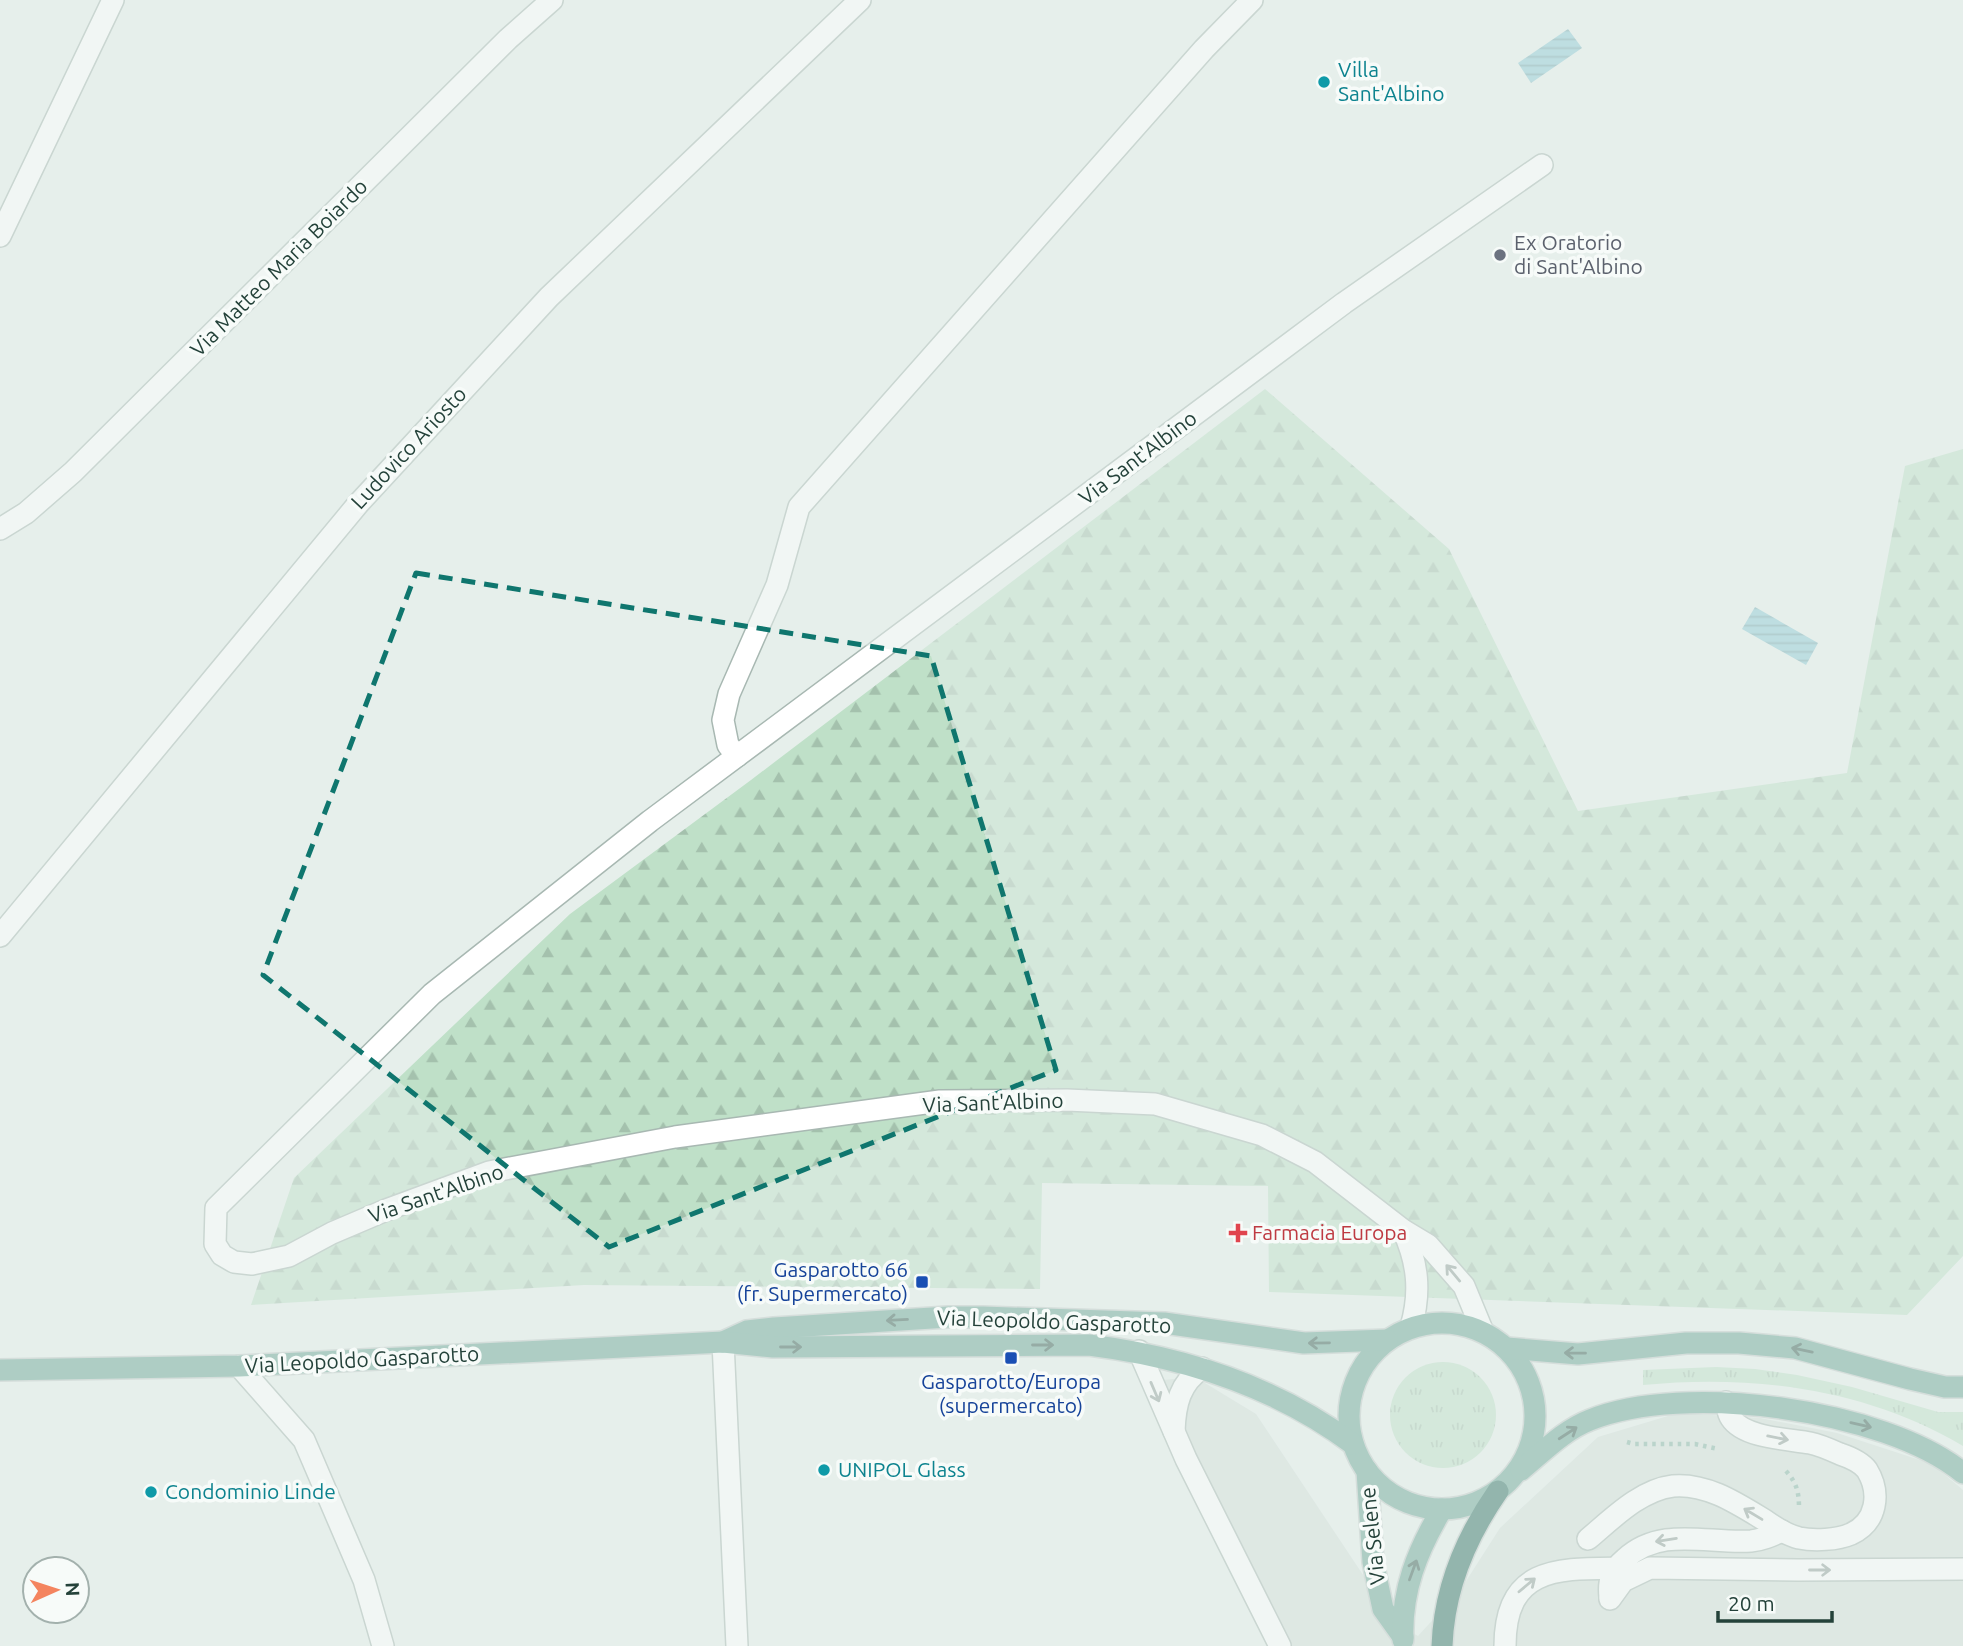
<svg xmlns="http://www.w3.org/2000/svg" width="1963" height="1646" viewBox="0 0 1963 1646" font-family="Ubuntu,sans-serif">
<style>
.built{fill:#d4dfda}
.grass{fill:url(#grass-tufts)}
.forest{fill:url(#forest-firs)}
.water{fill:url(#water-rules)}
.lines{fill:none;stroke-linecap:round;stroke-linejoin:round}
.minor-casing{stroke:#a8b8b2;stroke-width:24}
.major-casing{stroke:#c2cac8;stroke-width:24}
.highway-casing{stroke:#c2cac8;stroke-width:24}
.path{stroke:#86b3a5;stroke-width:4.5;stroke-dasharray:3.5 5;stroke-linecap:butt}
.minor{stroke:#fff;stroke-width:21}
.major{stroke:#6aa596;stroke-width:21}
.highway{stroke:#2f6f62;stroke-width:21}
.oneway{stroke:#92a09c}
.oneway2{stroke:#365b51}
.marked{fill:none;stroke:#0f766e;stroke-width:5;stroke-dasharray:14 9;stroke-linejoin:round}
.culture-dot{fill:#0f9aa8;stroke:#f7fbf9;stroke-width:2.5}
.worship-dot{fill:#6b7280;stroke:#f7fbf9;stroke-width:2.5}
.health-dot{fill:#e0444e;stroke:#f7fbf9;stroke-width:2.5}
.transit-dot{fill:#1a4fb4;stroke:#f7fbf9;stroke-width:2.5}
.labels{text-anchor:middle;stroke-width:7;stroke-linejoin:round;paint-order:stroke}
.culture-label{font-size:21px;fill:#0d838f;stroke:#f7fbf9;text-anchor:start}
.worship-label{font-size:21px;fill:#5b616d;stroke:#f7fbf9;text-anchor:start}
.street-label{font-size:21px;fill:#24423a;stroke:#f7fbf9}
.health-label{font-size:21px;fill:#be3a42;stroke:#f7fbf9;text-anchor:start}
.transit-label{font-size:21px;fill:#164399;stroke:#f7fbf9;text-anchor:end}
</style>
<defs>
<pattern id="grass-tufts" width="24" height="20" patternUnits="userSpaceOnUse" patternTransform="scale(1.75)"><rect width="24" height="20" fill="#bfe0c8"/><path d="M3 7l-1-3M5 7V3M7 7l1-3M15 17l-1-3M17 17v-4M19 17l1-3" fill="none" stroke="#a4c1ad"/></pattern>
<pattern id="forest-firs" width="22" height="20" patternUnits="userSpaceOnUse" patternTransform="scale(1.75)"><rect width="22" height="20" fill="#bfe0c8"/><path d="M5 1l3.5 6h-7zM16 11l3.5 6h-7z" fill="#a4c1ad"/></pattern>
<pattern id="water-rules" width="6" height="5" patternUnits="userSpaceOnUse" patternTransform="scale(1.75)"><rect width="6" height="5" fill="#8ec9d4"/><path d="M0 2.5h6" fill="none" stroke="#74a5ad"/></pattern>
</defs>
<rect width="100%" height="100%" fill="#e6efeb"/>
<polygon class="built" points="1195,1377 1256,1414 1395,1623 1418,1636 1461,1589 1500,1528 1598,1437 1678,1413 1760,1418 1837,1433 1932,1464 1963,1490 1963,1646 1282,1646 1142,1382"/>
<g class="grass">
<circle cx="1443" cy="1415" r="53"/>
<path d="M1716 1367 1755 1369 1797 1375 1852 1387 1938 1412H1963V1446C1867 1389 1753 1374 1643 1385V1370Z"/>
</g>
<polygon class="forest" points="1265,389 1449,549 1578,811 1847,773 1905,466 1963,449 1963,1256 1907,1315 1269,1292 1268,1186 1042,1183 1040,1289 584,1285 251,1305 294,1178 570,914 751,780"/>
<g class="water">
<polygon points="1568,29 1582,48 1531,83 1518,63"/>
<polygon points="1755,607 1818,643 1806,665 1742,629"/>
</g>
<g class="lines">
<defs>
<g id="minor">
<polyline points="0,236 113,0"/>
<polyline points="0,529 26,513 73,472 508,39 552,0"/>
<polyline points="737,756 728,745 723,720 729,694 777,585 799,507 1204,49 1252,0"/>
<polyline points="0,936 358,504 549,297 860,0"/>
<path d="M1403 1230C1418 1263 1421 1292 1411 1327"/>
<polyline points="1483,1332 1464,1286 1428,1245 1403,1230 1315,1162 1262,1135 1155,1104 1067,1100 940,1101 675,1137 489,1172 386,1210 332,1233 289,1256 252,1264 234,1262 222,1255 215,1244 216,1208 432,994 650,821 1344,303 1542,165"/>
<polyline points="723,1342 737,1646"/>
<polyline points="1139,1351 1186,1459 1280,1646"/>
<polyline points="239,1366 304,1440 364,1580 383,1646"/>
<path d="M1174 1431C1175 1404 1180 1383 1202 1368"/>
<path d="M1588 1539C1612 1519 1640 1490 1673 1486 1707 1483 1738 1504 1766 1521 1776 1528 1787 1535 1799 1538 1814 1541 1837 1540 1851 1534 1877 1522 1881 1493 1867 1470 1861 1462 1849 1457 1840 1454 1831 1450 1820 1445 1810 1443 1788 1439 1744 1438 1731 1418 1728 1414 1727 1407 1726 1402"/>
<path d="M1610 1597C1608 1580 1612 1570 1625 1559 1661 1526 1707 1544 1751 1541 1762 1540 1771 1536 1782 1531"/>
<polyline points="1610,1599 1623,1581 1650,1568 1798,1570 1963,1569"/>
<path d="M1505 1646C1505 1562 1564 1569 1628 1568"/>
</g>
<g id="major">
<circle cx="1442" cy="1416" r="93"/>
<polyline points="723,1342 747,1331 774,1328 948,1317 983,1317 1164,1323 1304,1343 1387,1340"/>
<polyline points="1507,1348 1578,1354 1686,1343 1739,1343 1795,1348 1910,1379 1945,1387 1963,1387"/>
<path d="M0 1370 239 1366 723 1342 773 1347 1089 1345C1185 1357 1275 1386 1353 1444"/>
<path d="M1521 1470C1543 1452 1564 1430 1590 1420 1683 1382 1885 1409 1963 1473"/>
<polyline points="1367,1471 1373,1562 1383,1609 1403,1637"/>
<path d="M1403 1640C1401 1591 1417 1551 1442 1509"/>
</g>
<path id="highway" d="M1442 1646C1444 1590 1466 1537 1498 1491"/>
</defs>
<use href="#minor" class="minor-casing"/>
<use href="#major" class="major-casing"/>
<use href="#highway" class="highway-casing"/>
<g class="path">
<polyline points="1627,1442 1634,1444 1695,1444 1718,1449"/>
<path d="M1786 1471C1797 1483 1799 1493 1799 1508"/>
</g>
<use href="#minor" class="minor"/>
<use href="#major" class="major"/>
<use href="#highway" class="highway"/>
</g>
<defs><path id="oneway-shaft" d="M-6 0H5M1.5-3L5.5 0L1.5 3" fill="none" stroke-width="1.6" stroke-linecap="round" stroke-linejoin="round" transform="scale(1.75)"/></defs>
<g class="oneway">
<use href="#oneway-shaft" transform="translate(1453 1273) rotate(-130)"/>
<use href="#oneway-shaft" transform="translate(1155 1392) rotate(67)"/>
<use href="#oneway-shaft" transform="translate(1778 1438) rotate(11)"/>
<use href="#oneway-shaft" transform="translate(1753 1514) rotate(-149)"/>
<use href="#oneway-shaft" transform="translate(1666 1540) rotate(171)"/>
<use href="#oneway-shaft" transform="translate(1820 1570)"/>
<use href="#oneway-shaft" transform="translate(1527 1585) rotate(-40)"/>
</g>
<g class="oneway2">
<use href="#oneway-shaft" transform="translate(897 1320) rotate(177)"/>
<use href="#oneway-shaft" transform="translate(1319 1343) rotate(179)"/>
<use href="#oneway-shaft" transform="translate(1043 1345)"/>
<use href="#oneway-shaft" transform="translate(791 1347)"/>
<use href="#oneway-shaft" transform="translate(1802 1350) rotate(-168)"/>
<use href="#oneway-shaft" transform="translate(1575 1353) rotate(-179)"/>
<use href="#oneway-shaft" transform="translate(1861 1425) rotate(13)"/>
<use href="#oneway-shaft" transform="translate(1568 1433) rotate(-33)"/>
<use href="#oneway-shaft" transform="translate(1413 1570) rotate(-70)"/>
</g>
<path d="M0 0H1963V1646H0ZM416 573 931 656 1056 1070 609 1247 263 975Z" fill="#e6efeb" fill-opacity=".55" fill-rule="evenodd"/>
<path class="marked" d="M416 573 931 656 1056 1070 609 1247 263 975Z"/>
<g class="culture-dot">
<circle cx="1324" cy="82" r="7"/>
<circle cx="824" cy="1470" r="7"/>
<circle cx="151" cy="1492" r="7"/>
</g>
<circle class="worship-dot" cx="1500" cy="255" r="7"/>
<path class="health-dot" d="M1234.5 1222.5h7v7h7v7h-7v7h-7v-7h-7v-7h7z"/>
<g class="transit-dot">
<rect x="915" y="1275" width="14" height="14" rx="3.5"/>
<rect x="1004" y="1351" width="14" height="14" rx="3.5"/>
</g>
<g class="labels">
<g class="culture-label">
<text x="1338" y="77">Villa<tspan x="1338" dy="24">Sant'Albino</tspan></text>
<text x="838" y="1477">UNIPOL Glass</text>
<text x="165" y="1499">Condominio Linde</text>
</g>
<g class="worship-label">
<text x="1514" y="250">Ex Oratorio<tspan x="1514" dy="24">di Sant'Albino</tspan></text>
</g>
<g class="street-label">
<text transform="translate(279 268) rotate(-45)" y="7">Via Matteo Maria Boiardo</text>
<text transform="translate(409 448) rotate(-47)" y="7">Ludovico Ariosto</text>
<text transform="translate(1138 458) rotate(-37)" y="7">Via Sant'Albino</text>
<text transform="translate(993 1103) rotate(-2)" y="7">Via Sant'Albino</text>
<text transform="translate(436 1194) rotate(-19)" y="7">Via Sant'Albino</text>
<text transform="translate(1054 1322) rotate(2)" y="7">Via Leopoldo Gasparotto</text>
<text transform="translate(362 1360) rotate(-3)" y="7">Via Leopoldo Gasparotto</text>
<text transform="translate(1373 1536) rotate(-96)" y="7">Via Selene</text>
</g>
<g class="health-label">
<text x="1252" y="1240">Farmacia Europa</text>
</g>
<g class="transit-label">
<text x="908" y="1277">Gasparotto 66<tspan x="908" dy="24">(fr. Supermercato)</tspan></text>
<text x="1011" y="1389" text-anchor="middle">Gasparotto/Europa<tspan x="1011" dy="24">(supermercato)</tspan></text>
</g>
</g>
<g transform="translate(56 1590) rotate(87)"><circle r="33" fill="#f7fbf9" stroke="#a3b1ad" stroke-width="2"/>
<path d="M0-5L12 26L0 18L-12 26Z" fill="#f4845f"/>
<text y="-10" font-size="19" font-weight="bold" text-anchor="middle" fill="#24423a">N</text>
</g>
<path d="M1718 1611v10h114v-10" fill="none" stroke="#24423a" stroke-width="3.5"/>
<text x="1728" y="1611" font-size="21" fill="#24423a" stroke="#f7fbf9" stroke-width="5" paint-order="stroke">20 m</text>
</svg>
